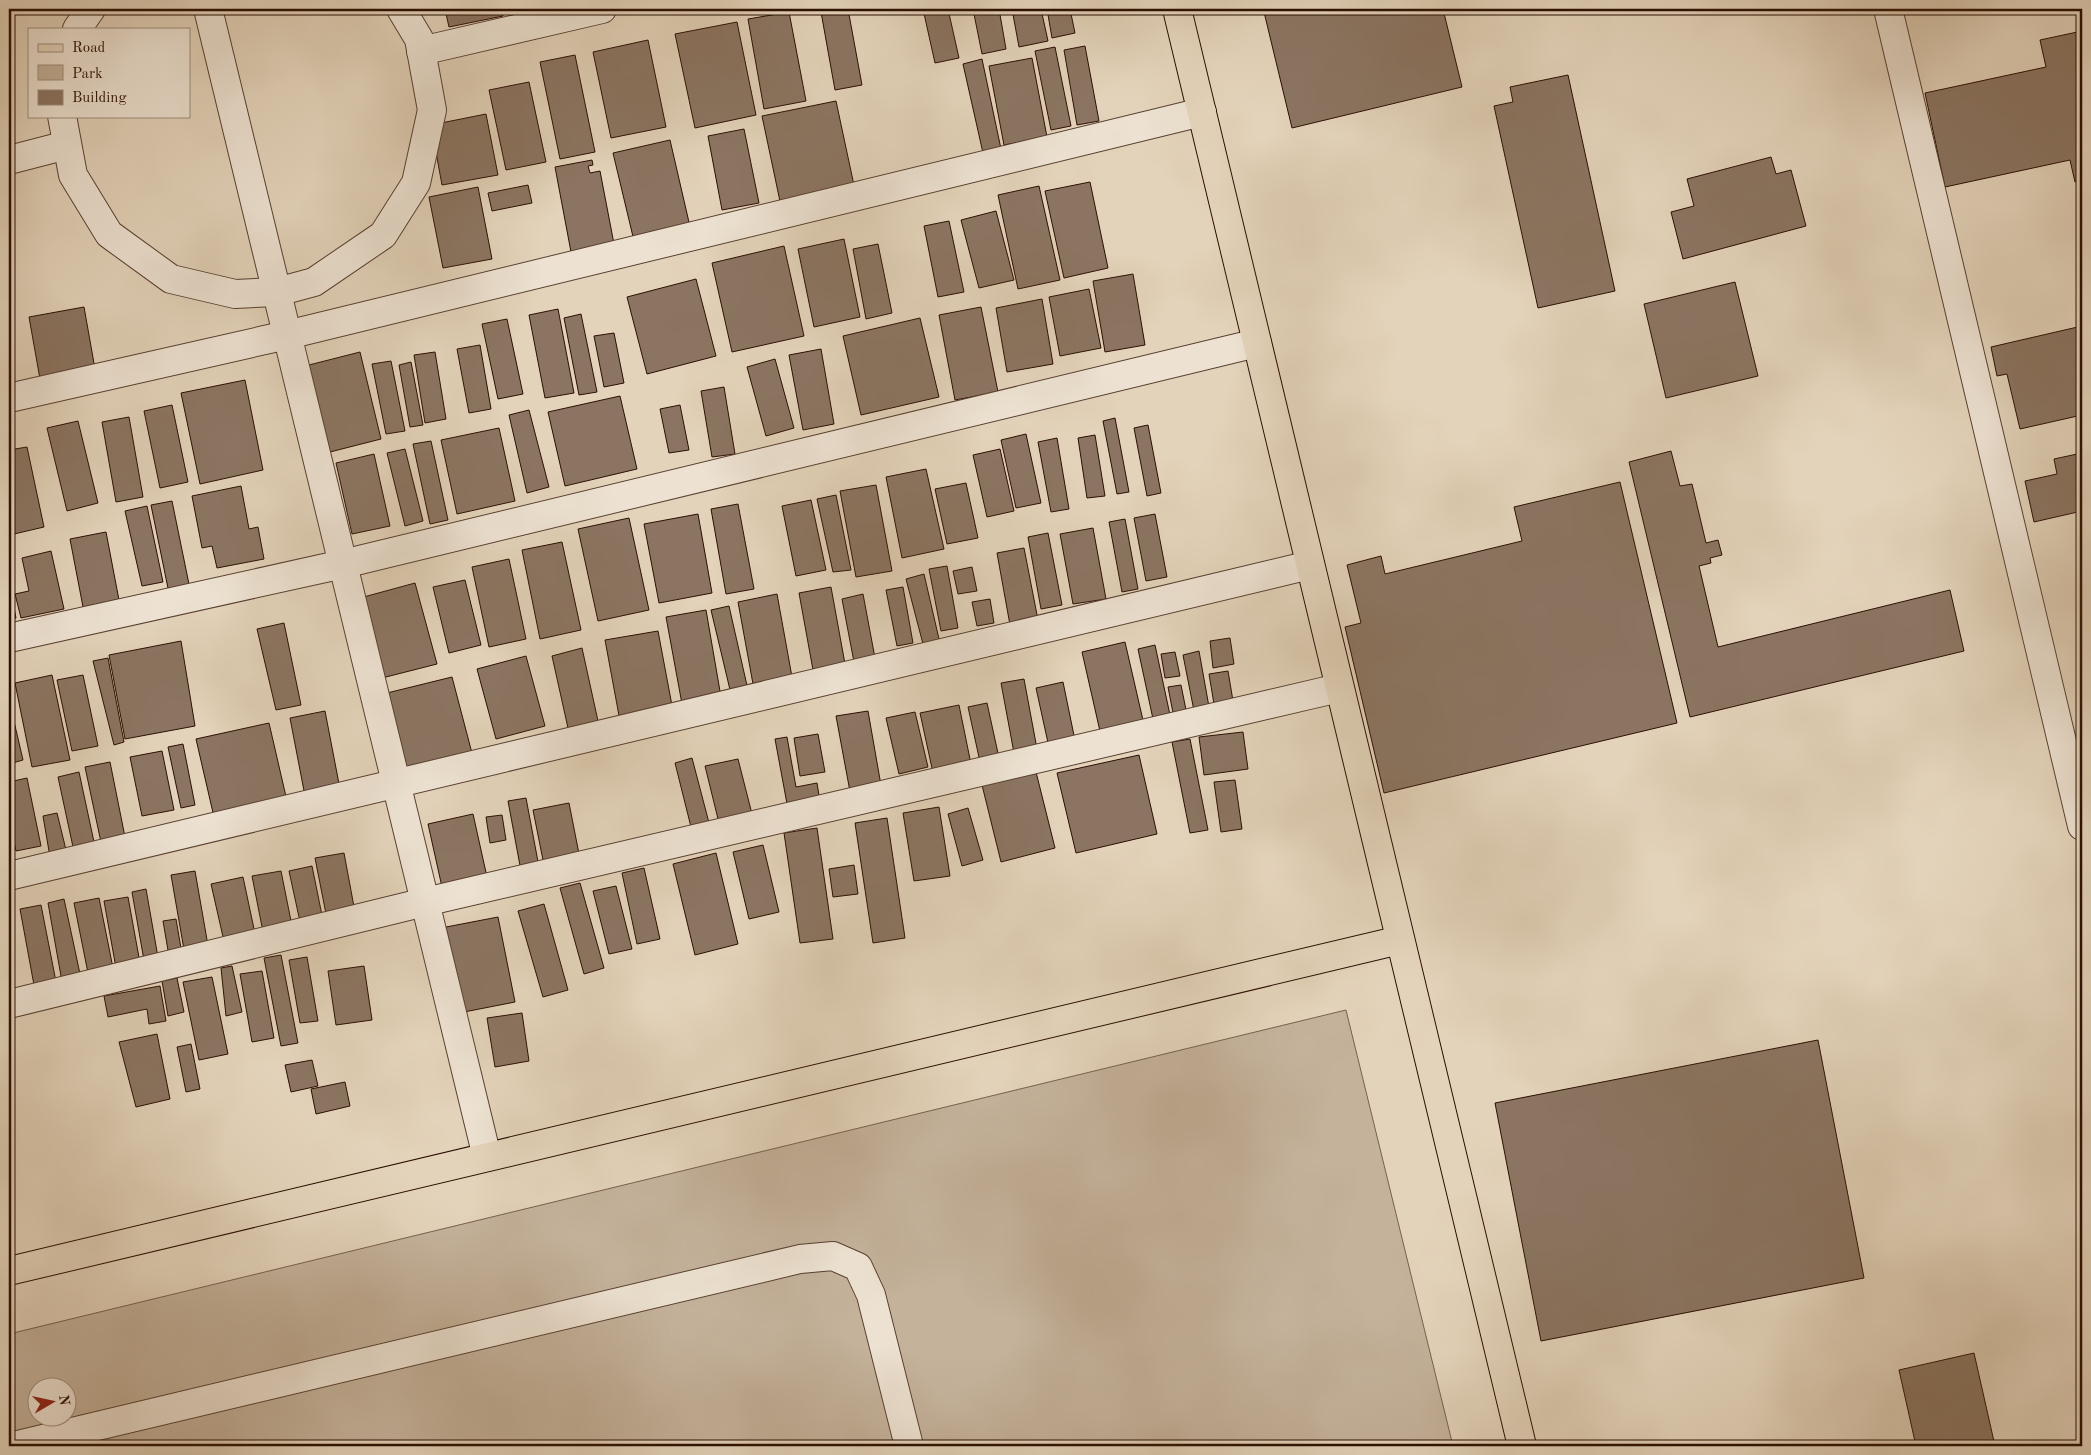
<svg xmlns="http://www.w3.org/2000/svg" width="2091" height="1455" viewBox="0 0 2091 1455" font-family="'Old Standard TT',serif">
<style>
.green{fill:#c4b29b;stroke:#78604f;fill-rule:evenodd}
.building{fill:#8b7562;stroke:#2b0f03}
.lines{fill:none;stroke-linecap:round;stroke-linejoin:round}
.minor-casing{stroke:#594031;stroke-width:30}
.major-casing{stroke:#2b0f03;stroke-width:30}
.minor{stroke:#ede2d2;stroke-width:28}
.major{stroke:#e3d3ba;stroke-width:28}
</style>
<rect width="100%" height="100%" fill="#e3d3ba"/>
<filter id="stains"><feTurbulence type="fractalNoise" baseFrequency=".004" numOctaves="4"/><feColorMatrix values="0 0 0 0 .2 0 0 0 0 .09 0 0 0 0 .02 0 0 0 .5 -.17"/></filter>
<radialGradient id="worn" r=".72"><stop offset=".6" stop-color="#630" stop-opacity="0"/><stop offset="1" stop-color="#630" stop-opacity=".3"/></radialGradient>
<path class="green" d="M1346 1010 1453 1446H9V1334ZM38 1388H68V1418H38Z"/>
<g class="building">
<polygon points="445,9 501,9 503,16 449,27"/>
<polygon points="511,9 532,9 533,14 512,17"/>
<polygon points="841,9 848,9 862,85 835,90 821,12"/>
<polygon points="923,9 948,9 959,58 935,63"/>
<polygon points="973,9 999,9 1006,49 982,54"/>
<polygon points="1012,9 1041,9 1048,41 1019,47"/>
<polygon points="1047,9 1070,9 1075,33 1052,38"/>
<polygon points="1276,9 1443,9 1462,87 1292,128 1264,12"/>
<polygon points="789,12 806,101 764,109 748,19"/>
<polygon points="737,22 756,115 695,128 675,34"/>
<polygon points="2082,31 2082,181 2075,182 2070,160 1945,187 1925,93 2046,67 2040,40"/>
<polygon points="648,40 666,127 611,138 593,52"/>
<polygon points="1085,46 1099,121 1077,125 1064,50"/>
<polygon points="1055,47 1071,126 1051,130 1035,51"/>
<polygon points="575,55 595,152 560,159 540,62"/>
<polygon points="1032,58 1047,137 1004,145 989,66"/>
<polygon points="982,59 1001,149 983,153 963,64"/>
<polygon points="1568,75 1615,291 1538,308 1494,106 1513,102 1510,87"/>
<polygon points="529,82 546,162 506,170 489,90"/>
<polygon points="836,101 855,190 781,206 762,116"/>
<polygon points="486,114 498,175 442,185 431,125"/>
<polygon points="744,129 759,203 722,210 708,136"/>
<polygon points="670,140 691,231 635,245 613,153"/>
<polygon points="1771,157 1776,174 1791,170 1806,226 1683,259 1671,212 1694,206 1687,179"/>
<polygon points="592,160 593,165 588,166 590,173 600,171 614,244 571,252 555,167"/>
<polygon points="1090,182 1108,268 1064,278 1045,191"/>
<polygon points="528,185 532,203 492,211 488,193"/>
<polygon points="1039,186 1060,280 1018,289 998,195"/>
<polygon points="478,187 492,259 443,268 429,197"/>
<polygon points="996,211 1014,280 979,288 961,220"/>
<polygon points="949,221 964,292 938,297 924,226"/>
<polygon points="844,239 860,317 814,327 798,249"/>
<polygon points="878,244 892,313 866,319 853,249"/>
<polygon points="784,246 804,336 732,352 712,263"/>
<polygon points="1133,274 1145,345 1105,352 1093,281"/>
<polygon points="696,279 716,356 647,374 627,297"/>
<polygon points="1735,282 1758,376 1666,398 1644,304"/>
<polygon points="1089,289 1101,348 1060,356 1049,297"/>
<polygon points="1042,299 1053,364 1007,372 996,308"/>
<polygon points="84,307 95,369 40,379 29,317"/>
<polygon points="981,307 998,392 955,400 939,315"/>
<polygon points="558,309 574,393 545,398 529,315"/>
<polygon points="581,314 597,392 579,395 564,318"/>
<polygon points="920,318 939,397 861,415 843,336"/>
<polygon points="507,319 523,394 498,399 482,324"/>
<polygon points="2082,326 2082,415 2020,429 2007,374 1997,376 1991,347"/>
<polygon points="614,333 624,383 604,387 594,336"/>
<polygon points="480,345 491,409 469,413 457,349"/>
<polygon points="821,349 834,424 803,430 789,355"/>
<polygon points="360,352 381,439 326,453 305,366"/>
<polygon points="435,352 446,419 425,423 414,355"/>
<polygon points="775,359 794,428 766,436 747,367"/>
<polygon points="391,361 405,431 386,434 372,364"/>
<polygon points="411,362 423,425 410,427 399,365"/>
<polygon points="245,380 263,470 200,484 181,393"/>
<polygon points="724,387 735,454 712,457 701,391"/>
<polygon points="620,396 637,469 565,486 548,412"/>
<polygon points="172,405 188,482 160,488 144,411"/>
<polygon points="680,405 689,450 669,453 660,409"/>
<polygon points="529,410 549,487 527,493 509,415"/>
<polygon points="129,417 143,497 116,502 102,422"/>
<polygon points="1115,418 1129,492 1117,494 1103,421"/>
<polygon points="78,421 98,503 67,511 47,428"/>
<polygon points="1148,425 1161,493 1147,496 1134,428"/>
<polygon points="499,428 515,501 457,514 441,440"/>
<polygon points="1026,434 1041,503 1016,508 1001,440"/>
<polygon points="1095,435 1105,496 1087,498 1078,438"/>
<polygon points="1057,438 1069,509 1051,512 1038,442"/>
<polygon points="431,441 448,520 430,524 413,444"/>
<polygon points="27,447 44,527 14,534 9,507 9,450"/>
<polygon points="405,449 423,521 405,526 387,453"/>
<polygon points="1000,449 1014,511 987,517 973,455"/>
<polygon points="1671,451 1680,486 1692,484 1706,543 1718,540 1722,555 1710,558 1711,563 1699,566 1718,647 1950,590 1964,651 1690,717 1629,462"/>
<polygon points="2082,453 2082,511 2034,522 2025,481 2057,474 2054,459"/>
<polygon points="374,454 390,526 352,534 336,463"/>
<polygon points="926,469 944,549 902,558 886,477"/>
<polygon points="1620,482 1677,723 1384,793 1345,627 1361,623 1347,565 1381,556 1385,574 1522,541 1514,507"/>
<polygon points="966,483 978,538 947,544 935,489"/>
<polygon points="876,485 892,571 856,577 840,491"/>
<polygon points="241,486 249,529 258,527 264,559 217,568 212,546 202,548 192,496"/>
<polygon points="836,495 851,570 833,572 817,499"/>
<polygon points="811,500 826,570 796,576 782,506"/>
<polygon points="172,501 191,594 170,598 151,505"/>
<polygon points="738,504 754,589 726,594 711,509"/>
<polygon points="147,506 163,582 142,586 125,511"/>
<polygon points="698,514 712,593 659,603 644,524"/>
<polygon points="1155,514 1167,577 1146,581 1134,518"/>
<polygon points="629,518 649,610 598,621 578,529"/>
<polygon points="1125,519 1138,589 1122,592 1109,522"/>
<polygon points="1093,528 1106,599 1073,604 1060,534"/>
<polygon points="106,532 119,600 83,607 70,539"/>
<polygon points="1048,533 1062,605 1041,609 1028,537"/>
<polygon points="562,542 581,630 540,639 522,550"/>
<polygon points="1024,548 1038,620 1010,625 997,553"/>
<polygon points="51,551 64,609 21,618 15,594 29,591 22,558"/>
<polygon points="509,559 526,639 489,647 472,567"/>
<polygon points="947,566 958,628 941,631 929,569"/>
<polygon points="972,567 977,591 958,594 953,571"/>
<polygon points="924,574 939,639 923,644 906,579"/>
<polygon points="465,580 481,645 449,653 433,587"/>
<polygon points="9,583 16,618 9,620"/>
<polygon points="415,583 437,664 382,678 360,598"/>
<polygon points="831,587 845,664 813,670 799,593"/>
<polygon points="903,587 913,643 897,646 886,590"/>
<polygon points="777,594 792,677 753,684 738,602"/>
<polygon points="863,594 875,658 854,662 842,599"/>
<polygon points="990,599 994,623 977,626 972,602"/>
<polygon points="729,606 748,690 731,694 711,610"/>
<polygon points="706,610 721,697 682,704 666,617"/>
<polygon points="284,623 301,705 276,710 257,629"/>
<polygon points="658,631 673,711 620,721 605,640"/>
<polygon points="1230,638 1234,664 1213,668 1210,641"/>
<polygon points="181,641 195,726 125,739 109,655"/>
<polygon points="1125,642 1145,729 1102,740 1082,652"/>
<polygon points="1155,645 1170,715 1153,719 1138,649"/>
<polygon points="582,648 598,721 568,728 552,656"/>
<polygon points="1199,651 1211,718 1196,721 1183,655"/>
<polygon points="1175,652 1180,676 1165,678 1161,654"/>
<polygon points="526,656 545,726 496,739 477,669"/>
<polygon points="108,658 124,742 114,745 93,661"/>
<polygon points="1228,671 1236,719 1217,722 1209,674"/>
<polygon points="52,675 70,760 32,767 15,683"/>
<polygon points="83,675 98,746 72,751 57,680"/>
<polygon points="452,677 473,757 408,774 387,693"/>
<polygon points="1024,679 1037,749 1014,753 1001,683"/>
<polygon points="1063,682 1078,755 1052,761 1036,688"/>
<polygon points="1181,685 1187,715 1174,718 1168,687"/>
<polygon points="9,700 23,760 9,764"/>
<polygon points="987,703 1001,767 982,771 968,707"/>
<polygon points="959,705 973,774 935,782 920,713"/>
<polygon points="325,711 340,789 305,796 290,718"/>
<polygon points="868,711 882,791 851,797 836,716"/>
<polygon points="915,712 928,767 899,774 886,718"/>
<polygon points="269,723 287,801 214,817 196,739"/>
<polygon points="1243,732 1248,769 1204,775 1199,737"/>
<polygon points="818,734 825,772 800,776 794,738"/>
<polygon points="787,737 796,787 817,783 822,814 790,820 775,739"/>
<polygon points="1190,739 1208,830 1190,833 1172,742"/>
<polygon points="183,744 195,805 181,808 168,747"/>
<polygon points="162,751 174,810 142,816 130,757"/>
<polygon points="1139,755 1157,834 1076,853 1057,773"/>
<polygon points="692,758 713,838 695,843 675,763"/>
<polygon points="738,759 752,814 719,823 705,766"/>
<polygon points="110,762 126,842 102,847 85,767"/>
<polygon points="79,772 97,856 76,861 58,777"/>
<polygon points="1036,772 1055,848 1001,862 982,785"/>
<polygon points="27,778 41,846 16,851 9,819 9,782"/>
<polygon points="1235,780 1242,829 1221,832 1214,782"/>
<polygon points="526,798 539,867 521,871 508,801"/>
<polygon points="569,803 581,864 545,870 533,810"/>
<polygon points="939,807 950,876 914,881 903,813"/>
<polygon points="968,808 983,860 962,866 948,814"/>
<polygon points="57,813 67,854 50,857 43,816"/>
<polygon points="473,814 489,886 444,896 428,824"/>
<polygon points="502,815 506,840 490,843 486,817"/>
<polygon points="887,818 905,938 873,943 855,823"/>
<polygon points="817,828 833,939 800,943 784,833"/>
<polygon points="763,845 779,912 749,919 733,852"/>
<polygon points="344,853 357,923 329,929 315,858"/>
<polygon points="716,853 738,944 695,955 673,864"/>
<polygon points="854,865 858,894 833,897 829,869"/>
<polygon points="312,866 326,935 304,940 289,871"/>
<polygon points="644,868 660,939 637,944 622,873"/>
<polygon points="195,871 210,957 186,961 171,875"/>
<polygon points="281,871 293,931 264,937 252,876"/>
<polygon points="243,877 257,943 226,950 211,884"/>
<polygon points="580,883 604,968 584,974 560,888"/>
<polygon points="616,886 632,949 609,954 593,891"/>
<polygon points="146,889 159,963 145,966 132,892"/>
<polygon points="128,897 142,974 118,979 104,901"/>
<polygon points="99,898 114,973 89,978 74,903"/>
<polygon points="64,899 83,988 64,993 48,903"/>
<polygon points="544,904 568,990 543,997 518,911"/>
<polygon points="41,905 58,992 36,996 20,909"/>
<polygon points="498,917 515,1002 459,1013 441,928"/>
<polygon points="176,919 183,960 170,962 163,921"/>
<polygon points="281,955 298,1043 281,1046 264,958"/>
<polygon points="307,957 318,1021 300,1023 289,960"/>
<polygon points="232,966 242,1012 226,1016 221,968"/>
<polygon points="364,966 372,1020 336,1025 328,971"/>
<polygon points="262,971 274,1038 252,1042 240,974"/>
<polygon points="212,977 228,1054 199,1060 183,982"/>
<polygon points="177,978 184,1012 168,1016 162,981"/>
<polygon points="160,986 166,1021 149,1024 147,1009 108,1017 104,996"/>
<polygon points="522,1013 529,1061 495,1067 487,1018"/>
<polygon points="157,1034 170,1099 136,1107 119,1042"/>
<polygon points="1818,1040 1864,1278 1541,1341 1495,1103"/>
<polygon points="191,1044 200,1089 186,1092 177,1047"/>
<polygon points="312,1060 318,1086 291,1092 285,1065"/>
<polygon points="345,1082 350,1106 316,1114 311,1089"/>
<polygon points="1974,1353 1995,1446 1916,1446 1899,1370"/>
</g>
<g class="lines">
<defs>
<g id="minor">
<polyline points="208,9 487,1157"/>
<polyline points="1888,9 2082,826"/>
<polyline points="77,29 91,9"/>
<polyline points="421,51 602,9"/>
<polyline points="62,116 73,175 109,234 171,279 235,294 277,292 314,282 383,235 416,183 432,110 419,39 401,9"/>
<polyline points="9,160 67,145"/>
<polyline points="9,398 287,335 1202,112"/>
<polyline points="9,638 343,564 1257,343"/>
<polyline points="9,876 1310,565"/>
<polyline points="9,1004 425,902 1339,688"/>
<polyline points="13,1446 800,1259 833,1256 858,1267 871,1295 909,1446"/>
</g>
<g id="major">
<polyline points="1177,9 1522,1446"/>
<polyline points="9,1271 1400,940"/>
</g>
</defs>
<use href="#minor" class="minor-casing"/>
<use href="#major" class="major-casing"/>
<use href="#minor" class="minor"/>
<use href="#major" class="major"/>
</g>
<rect width="2091" height="1455" fill="none" stroke="#e3d3ba" stroke-width="30"/>
<rect x="10" y="10" width="2071" height="1435" fill="none" stroke="#2b0f03" stroke-width="2.5"/>
<rect x="15" y="15" width="2061" height="1425" fill="none" stroke="#2b0f03"/>
<rect x="28" y="28" width="162" height="90" fill="#ede2d2" stroke="#9f8e7f"/>
<rect x="38" y="44" width="25" height="8" fill="#e3d3ba" stroke="#9f8e7f"/>
<text x="72" y="52" font-size="15" fill="#2b0f03">Road</text>
<rect x="38" y="65" width="25" height="15" fill="#c4b29b" stroke="#9f8e7f"/>
<text x="72" y="78" font-size="15" fill="#2b0f03">Park</text>
<rect x="38" y="90" width="25" height="15" fill="#8b7562" stroke="#9f8e7f"/>
<text x="72" y="102" font-size="15" fill="#2b0f03">Building</text>
<g transform="translate(52 1402) rotate(81)"><circle r="24" fill="#ede2d2" stroke="#9f8e7f"/>
<path d="M0-4L9 19L0 12L-9 19Z" fill="#8f2418"/>
<text y="-8" font-size="14" font-weight="bold" text-anchor="middle" fill="#2b0f03">N</text>
</g>
<rect width="100%" height="100%" filter="url(#stains)"/>
<rect width="100%" height="100%" fill="url(#worn)"/>
</svg>
